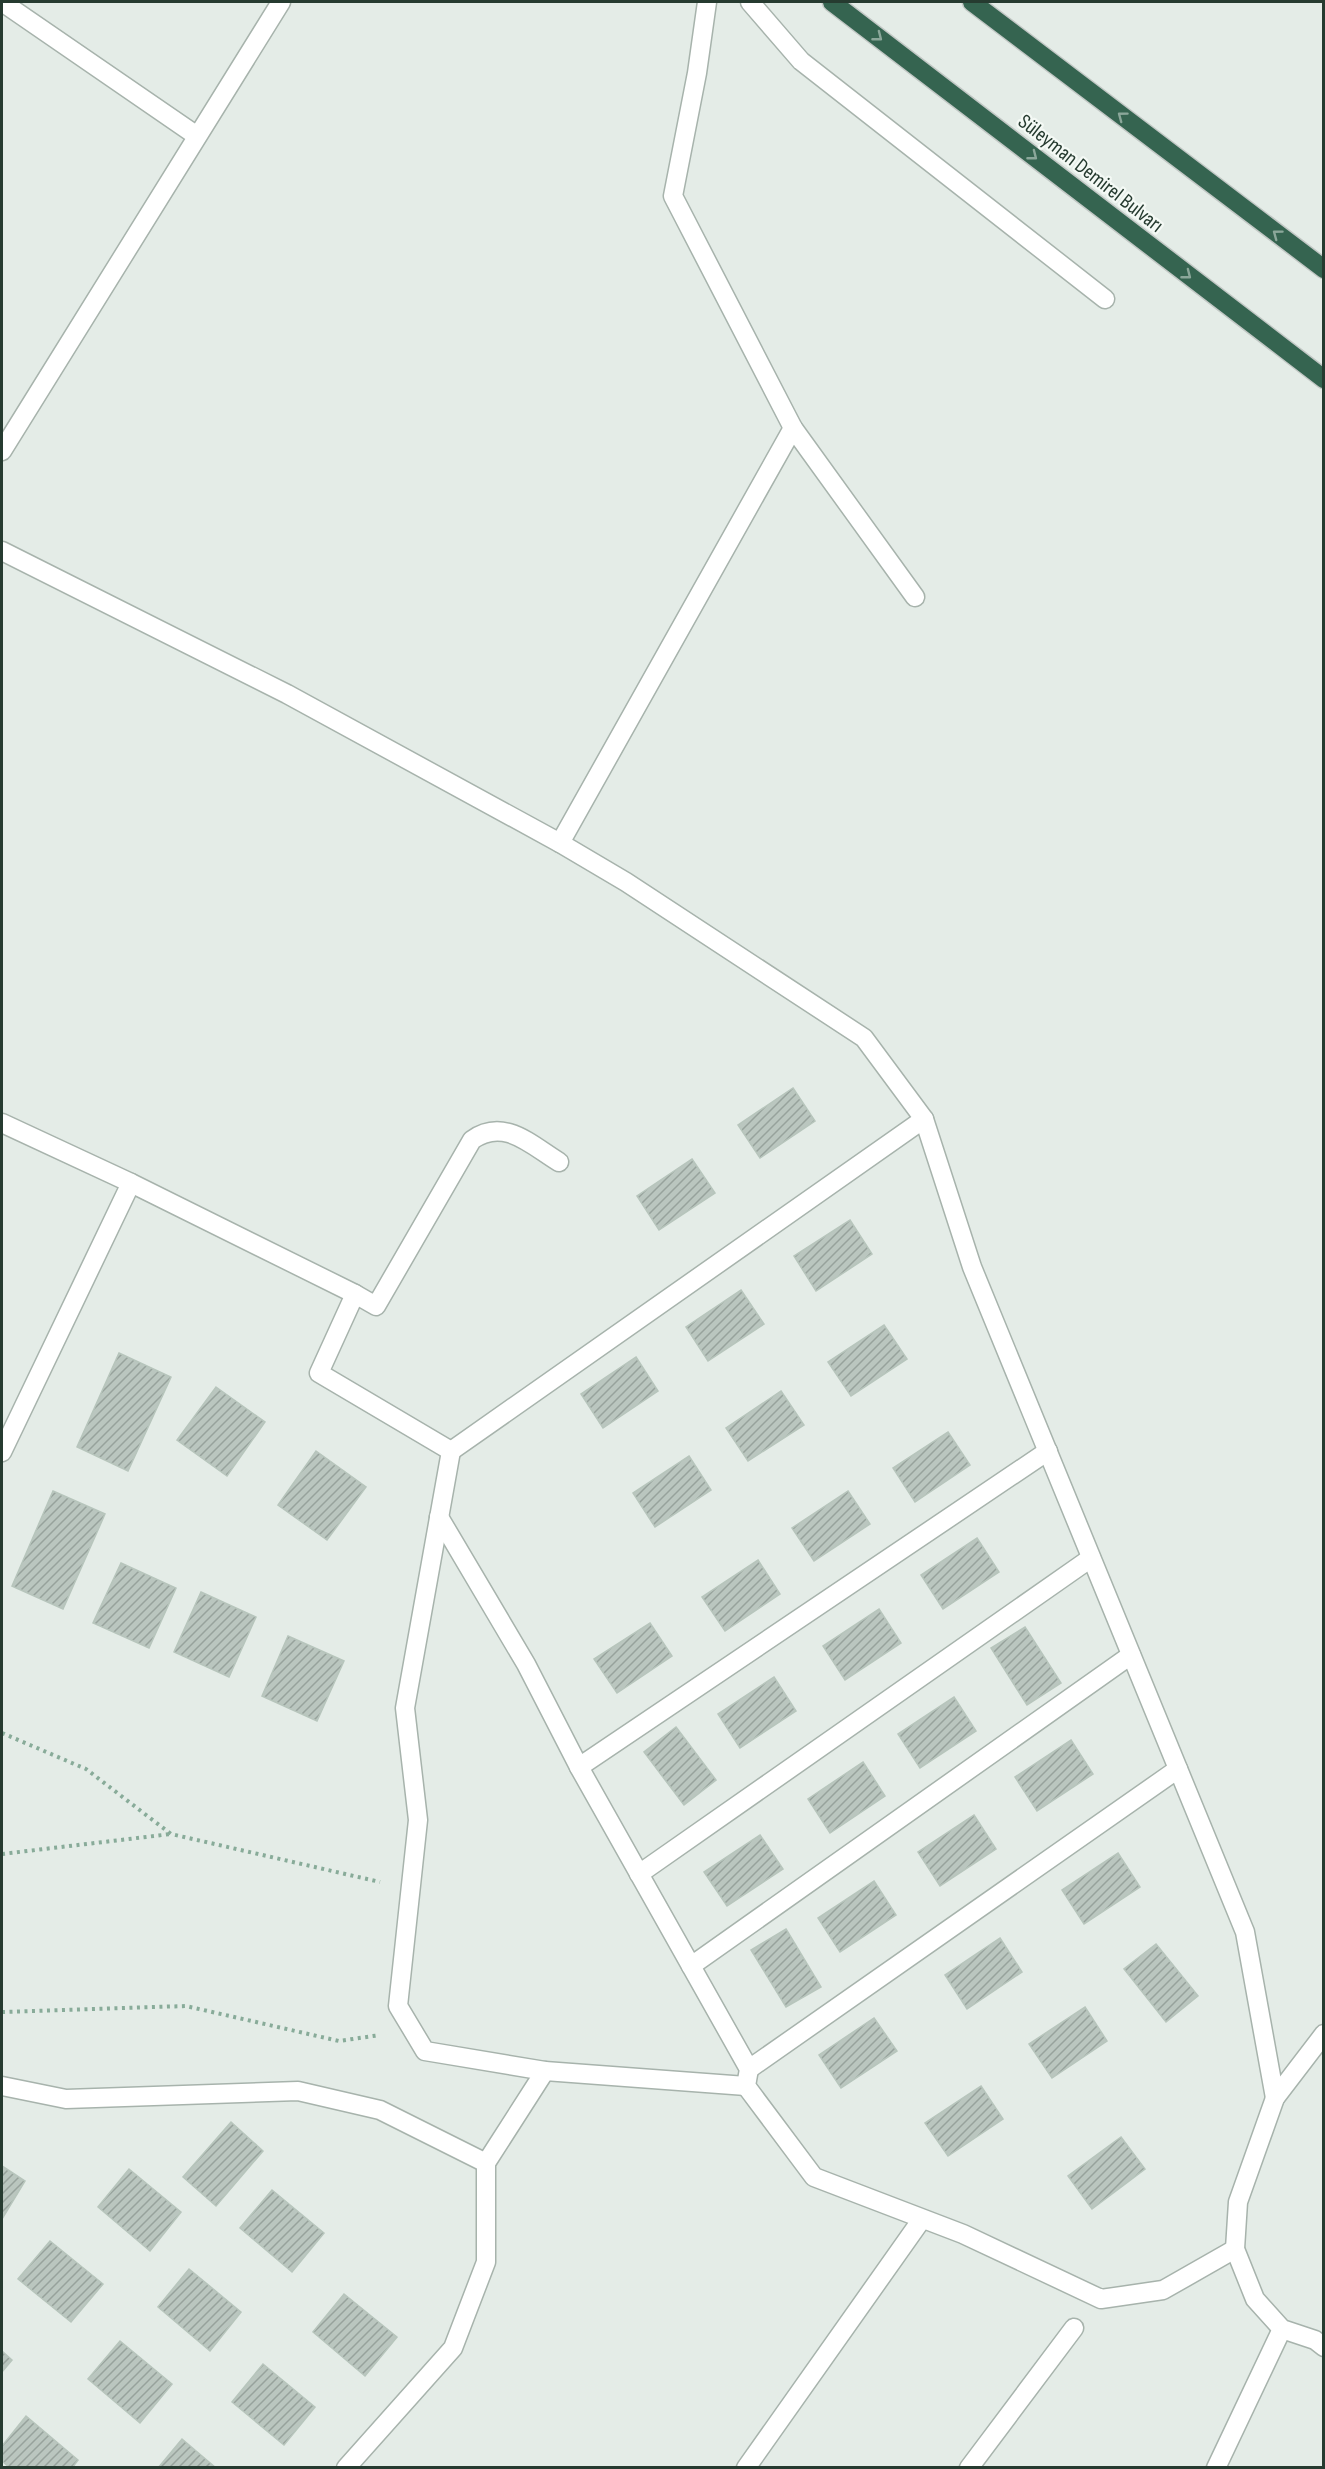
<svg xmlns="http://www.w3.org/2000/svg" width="1325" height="2469" viewBox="0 0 1325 2469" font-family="'Sofia Sans Condensed',sans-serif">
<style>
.building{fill:url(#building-hatch);stroke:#b7c5bc;stroke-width:1.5}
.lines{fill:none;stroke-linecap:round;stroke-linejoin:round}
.minor-casing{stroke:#a7b3ac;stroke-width:21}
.highway-casing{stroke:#c2c8c5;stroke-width:21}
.path{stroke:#88ab99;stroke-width:4;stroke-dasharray:3 4.5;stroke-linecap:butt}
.minor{stroke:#fff;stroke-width:18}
.highway{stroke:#356450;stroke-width:18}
.oneway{stroke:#8ba79a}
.labels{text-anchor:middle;stroke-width:4.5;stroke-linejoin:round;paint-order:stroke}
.street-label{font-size:21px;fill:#263b30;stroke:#f4f9f5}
</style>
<defs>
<pattern id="building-hatch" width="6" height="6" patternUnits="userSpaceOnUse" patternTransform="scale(1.5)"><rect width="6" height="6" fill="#bac6bf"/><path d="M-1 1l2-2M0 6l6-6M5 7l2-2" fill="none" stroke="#97a29c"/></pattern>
</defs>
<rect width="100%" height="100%" fill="#e4ece7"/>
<g class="building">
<polygon points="793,1088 815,1121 760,1158 738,1125"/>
<polygon points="692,1159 715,1193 659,1230 637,1196"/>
<polygon points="850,1220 872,1254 816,1291 794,1256"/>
<polygon points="741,1290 764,1324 708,1361 686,1327"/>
<polygon points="884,1325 907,1359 851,1396 828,1362"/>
<polygon points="119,1353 171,1377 128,1471 77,1447"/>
<polygon points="636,1357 658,1391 603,1428 581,1394"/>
<polygon points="216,1387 265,1422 227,1476 177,1440"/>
<polygon points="781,1391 804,1425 748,1461 726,1428"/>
<polygon points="948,1432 970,1465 915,1502 893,1468"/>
<polygon points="316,1451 366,1487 327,1540 278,1505"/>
<polygon points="689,1456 711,1490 655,1527 633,1493"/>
<polygon points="53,1491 105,1514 63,1609 12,1586"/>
<polygon points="848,1491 870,1524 814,1561 792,1528"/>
<polygon points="977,1538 999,1572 943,1609 921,1575"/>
<polygon points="758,1560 780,1594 725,1631 702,1597"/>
<polygon points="121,1563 176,1588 149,1648 93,1623"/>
<polygon points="201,1592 256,1617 229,1677 174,1652"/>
<polygon points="879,1609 901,1643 845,1680 823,1646"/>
<polygon points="650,1623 672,1656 617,1693 594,1659"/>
<polygon points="1025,1627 1061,1683 1027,1705 991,1648"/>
<polygon points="288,1636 344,1661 317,1721 262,1696"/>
<polygon points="774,1677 796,1711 740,1748 718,1714"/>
<polygon points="954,1697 976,1731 920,1768 898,1734"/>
<polygon points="676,1727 716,1780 684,1805 644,1752"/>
<polygon points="1071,1740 1093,1774 1037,1811 1015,1777"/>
<polygon points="863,1762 885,1796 830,1833 808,1799"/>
<polygon points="974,1815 996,1849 940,1886 918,1852"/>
<polygon points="760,1835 783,1869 727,1906 704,1872"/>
<polygon points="1118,1853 1140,1887 1084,1924 1062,1890"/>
<polygon points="874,1881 896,1915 840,1952 818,1918"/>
<polygon points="786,1929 821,1987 786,2007 751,1950"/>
<polygon points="1000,1938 1022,1972 967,2009 945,1975"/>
<polygon points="1156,1944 1198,1996 1166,2022 1124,1969"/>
<polygon points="1085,2007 1107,2041 1052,2078 1029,2044"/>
<polygon points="874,2018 897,2051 841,2088 819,2055"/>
<polygon points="981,2086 1003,2119 948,2156 925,2123"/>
<polygon points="231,2122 263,2151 216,2206 183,2177"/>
<polygon points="1121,2137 1145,2169 1092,2209 1068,2176"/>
<polygon points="2,2166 25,2181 2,2219"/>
<polygon points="129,2169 181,2212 150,2251 98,2207"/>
<polygon points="272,2190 324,2233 292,2272 240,2228"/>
<polygon points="50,2241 103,2284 71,2322 18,2279"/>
<polygon points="189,2269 241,2312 210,2351 158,2307"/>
<polygon points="344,2294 397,2337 365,2376 313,2332"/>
<polygon points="120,2341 172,2384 140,2423 88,2379"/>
<polygon points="2,2351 12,2360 2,2372"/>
<polygon points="263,2364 315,2407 284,2445 232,2402"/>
<polygon points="26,2416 78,2460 72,2468 10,2468 2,2461 2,2446"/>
<polygon points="182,2439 216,2468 158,2468"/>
</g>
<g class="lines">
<defs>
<g id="minor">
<polyline points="2,2 197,136"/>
<polyline points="707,2 697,73 673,196 793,428 915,597"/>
<polyline points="750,2 801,61 1105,299"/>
<polyline points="2,451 281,2"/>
<polyline points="2,551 287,694 560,843 626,882 864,1038 924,1119 972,1267 1245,1932 1275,2098"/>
<polyline points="560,843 793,428"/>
<polyline points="2,1123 131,1183 355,1294 319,1373 451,1451 405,1708 418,1820 398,2006 425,2051 545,2071 746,2086"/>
<path d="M355 1294 376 1306 472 1140C504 1117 531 1145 559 1162"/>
<polyline points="451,1451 924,1119"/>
<polyline points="2,1452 131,1183"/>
<polyline points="439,1517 526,1664 579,1767 749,2069 746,2086 814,2177 963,2234 1101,2299 1163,2290 1235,2249"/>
<polyline points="579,1767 1048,1451"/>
<polyline points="639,1874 1091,1558"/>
<polyline points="691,1966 1131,1655"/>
<polyline points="1324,2034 1275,2098 1238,2202 1235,2249 1255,2299 1282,2329 1315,2340 1324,2347"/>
<polyline points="749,2069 1178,1769"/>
<polyline points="2,2086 66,2099 298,2091 380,2110 486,2163"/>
<polyline points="346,2468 453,2348 486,2262 486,2163 545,2071"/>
<polyline points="746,2468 922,2219"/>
<polyline points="969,2468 1074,2328"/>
<polyline points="1216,2468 1282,2329"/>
</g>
<g id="highway">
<polyline points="832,2 1324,379"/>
<polyline points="972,2 1324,269"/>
</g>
</defs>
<use href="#minor" class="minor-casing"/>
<use href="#highway" class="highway-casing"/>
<g class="path">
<polyline points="2,1733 86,1769 171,1834 380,1882"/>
<polyline points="2,1854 171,1834"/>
<polyline points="2,2012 186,2006 339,2041 380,2035"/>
</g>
<use href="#minor" class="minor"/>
<use href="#highway" class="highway"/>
</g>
<defs><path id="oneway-chevron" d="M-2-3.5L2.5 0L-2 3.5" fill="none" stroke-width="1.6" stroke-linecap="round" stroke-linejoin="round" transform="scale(1.5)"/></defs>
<g class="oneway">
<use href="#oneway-chevron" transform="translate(878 37) rotate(38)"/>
<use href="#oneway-chevron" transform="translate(1122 116) rotate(-143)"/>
<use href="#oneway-chevron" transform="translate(1033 156) rotate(38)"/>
<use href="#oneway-chevron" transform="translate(1277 234) rotate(-143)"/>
<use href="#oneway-chevron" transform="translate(1187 275) rotate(38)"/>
</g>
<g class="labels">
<g class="street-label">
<text transform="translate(1091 173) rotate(38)" y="7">Süleyman Demirel Bulvarı</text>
</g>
</g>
<rect width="1325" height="2469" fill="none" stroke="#263b30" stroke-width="6"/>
</svg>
